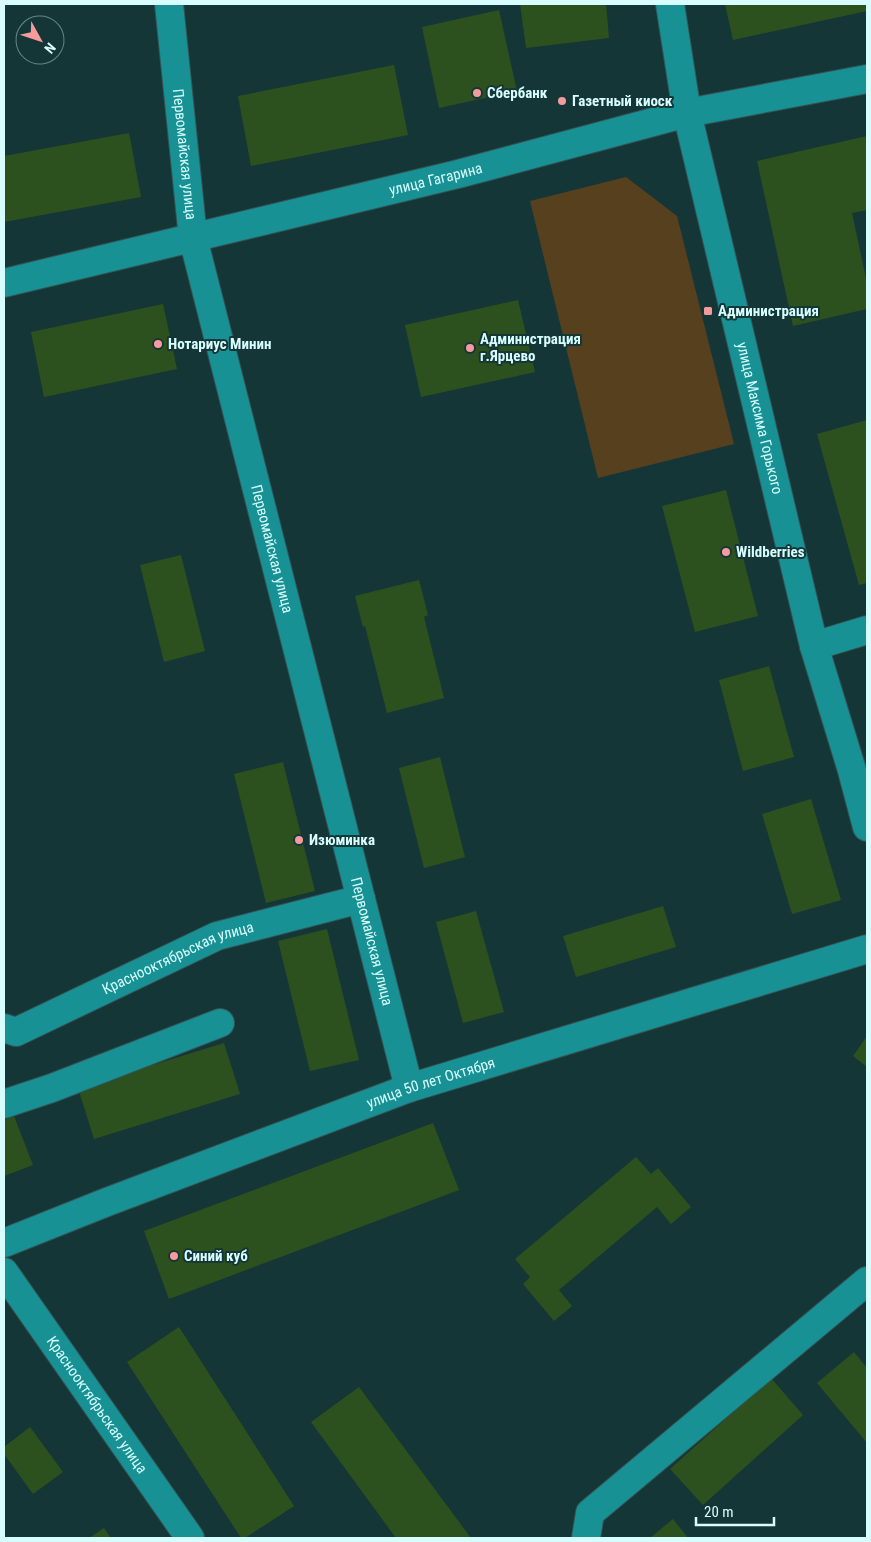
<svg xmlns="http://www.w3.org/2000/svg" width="871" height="1542" viewBox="0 0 871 1542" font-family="'Roboto Condensed',sans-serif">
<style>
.green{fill:#56401d}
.building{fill:#2c511e}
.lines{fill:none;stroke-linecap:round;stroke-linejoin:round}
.minor-casing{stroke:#345355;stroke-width:30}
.minor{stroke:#179194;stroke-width:28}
.poi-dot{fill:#f59b9d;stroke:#153637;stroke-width:2}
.labels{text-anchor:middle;stroke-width:4;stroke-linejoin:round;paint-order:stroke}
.poi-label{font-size:15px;font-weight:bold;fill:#d7fdfe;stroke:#153637;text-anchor:start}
.street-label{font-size:15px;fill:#d7fdfe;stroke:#153637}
</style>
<rect width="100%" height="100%" fill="#153637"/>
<polygon class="green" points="626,177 677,216 734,444 598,478 530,201"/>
<g class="building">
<polygon points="520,4 606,4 609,38 526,48"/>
<polygon points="725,4 867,4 867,11 733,40"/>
<polygon points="499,10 517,91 439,108 422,27"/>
<polygon points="394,65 408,135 251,166 238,96"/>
<polygon points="129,133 141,197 4,222 4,156"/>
<polygon points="867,136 867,210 852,213 867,283 867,309 793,326 757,161"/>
<polygon points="518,300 535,372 421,397 405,325"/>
<polygon points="163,304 177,369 44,397 31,332"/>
<polygon points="867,420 867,583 859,585 817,434"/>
<polygon points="726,490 758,616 695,632 662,506"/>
<polygon points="181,555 205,651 164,662 140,565"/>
<polygon points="419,580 428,615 424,617 444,698 387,713 365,626 363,627 355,596"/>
<polygon points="769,666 794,757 743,771 719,680"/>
<polygon points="440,757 465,857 424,868 399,768"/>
<polygon points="283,762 315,891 266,903 234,774"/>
<polygon points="811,799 841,900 792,914 762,814"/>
<polygon points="663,906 676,947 576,977 563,936"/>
<polygon points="476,911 504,1012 463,1023 436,922"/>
<polygon points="327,929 359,1060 310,1071 278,941"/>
<polygon points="867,1036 867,1067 853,1056"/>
<polygon points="224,1043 240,1094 94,1139 78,1088"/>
<polygon points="14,1116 33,1165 4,1176 4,1120"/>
<polygon points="433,1123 459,1190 169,1299 144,1231"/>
<polygon points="636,1157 651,1174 658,1168 691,1207 671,1224 657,1207 559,1290 572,1306 554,1321 523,1284 530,1277 515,1259"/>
<polygon points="179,1327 294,1506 245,1538 241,1538 127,1362"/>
<polygon points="854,1352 867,1368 867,1443 817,1383"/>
<polygon points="771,1378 803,1415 703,1505 670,1469"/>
<polygon points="359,1387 471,1538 396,1538 311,1422"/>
<polygon points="30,1427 63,1472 33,1494 4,1454 4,1447"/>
<polygon points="673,1519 688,1538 650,1538"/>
<polygon points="104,1528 111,1538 89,1538"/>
</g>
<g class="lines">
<defs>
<g id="minor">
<path id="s1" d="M169 4 193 238 409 1088"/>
<path id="s2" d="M670 4 687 113 814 646 851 767 867 827"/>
<path id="s3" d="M4 283 458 174 687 113 867 79"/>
<polyline points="814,646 867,630"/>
<path id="s4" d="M4 1028 16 1032 217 936 361 899"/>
<polyline points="4,1104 52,1088 220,1023"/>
<path id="s5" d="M4 1243 107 1202 409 1088 867 949"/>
<path id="s6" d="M4 1272 190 1538"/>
<polyline points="586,1538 590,1513 867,1281"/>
</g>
</defs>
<use href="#minor" class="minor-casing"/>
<use href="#minor" class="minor"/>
</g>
<g class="poi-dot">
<circle cx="477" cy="93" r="5"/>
<circle cx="562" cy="101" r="5"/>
<rect x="703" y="306" width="10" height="10" rx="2.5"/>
<circle cx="158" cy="344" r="5"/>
<circle cx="470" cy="348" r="5"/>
<circle cx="726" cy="552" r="5"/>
<circle cx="299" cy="840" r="5"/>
<circle cx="174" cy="1256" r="5"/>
</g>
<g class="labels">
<g class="poi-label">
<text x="487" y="98">Сбербанк</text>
<text x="572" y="106">Газетный киоск</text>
<text x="718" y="316">Администрация</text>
<text x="480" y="344">Администрация<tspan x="480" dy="17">г.Ярцево</tspan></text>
<text x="168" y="349">Нотариус Минин</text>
<text x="736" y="557">Wildberries</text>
<text x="309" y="845">Изюминка</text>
<text x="184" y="1261">Синий куб</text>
</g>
<g class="street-label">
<text dy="5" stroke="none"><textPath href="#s1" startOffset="151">Первомайская улица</textPath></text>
<text dy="5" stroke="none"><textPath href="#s3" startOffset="444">улица Гагарина</textPath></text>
<text dy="5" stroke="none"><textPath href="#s2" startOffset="424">улица Максима Горького</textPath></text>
<text dy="5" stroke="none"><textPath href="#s1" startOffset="556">Первомайская улица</textPath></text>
<text dy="5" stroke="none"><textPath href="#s1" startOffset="961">Первомайская улица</textPath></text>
<text dy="5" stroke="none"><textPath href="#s4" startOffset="191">Краснооктябрьская улица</textPath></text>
<text dy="5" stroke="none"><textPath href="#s5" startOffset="456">улица 50 лет Октября</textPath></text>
<text dy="5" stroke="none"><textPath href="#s6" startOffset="162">Краснооктябрьская улица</textPath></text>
</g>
</g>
<rect width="871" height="1542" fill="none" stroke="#d7fdfe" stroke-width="10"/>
<g transform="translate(40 40) rotate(130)"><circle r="24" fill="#153637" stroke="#638687"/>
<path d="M0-4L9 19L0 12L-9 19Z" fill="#f59b9d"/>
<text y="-8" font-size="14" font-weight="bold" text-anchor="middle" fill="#d7fdfe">N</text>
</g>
<path d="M696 1517v8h78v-8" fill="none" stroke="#d7fdfe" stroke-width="2.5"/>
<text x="704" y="1517" font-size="15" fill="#d7fdfe" stroke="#153637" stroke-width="4" paint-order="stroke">20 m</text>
</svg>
